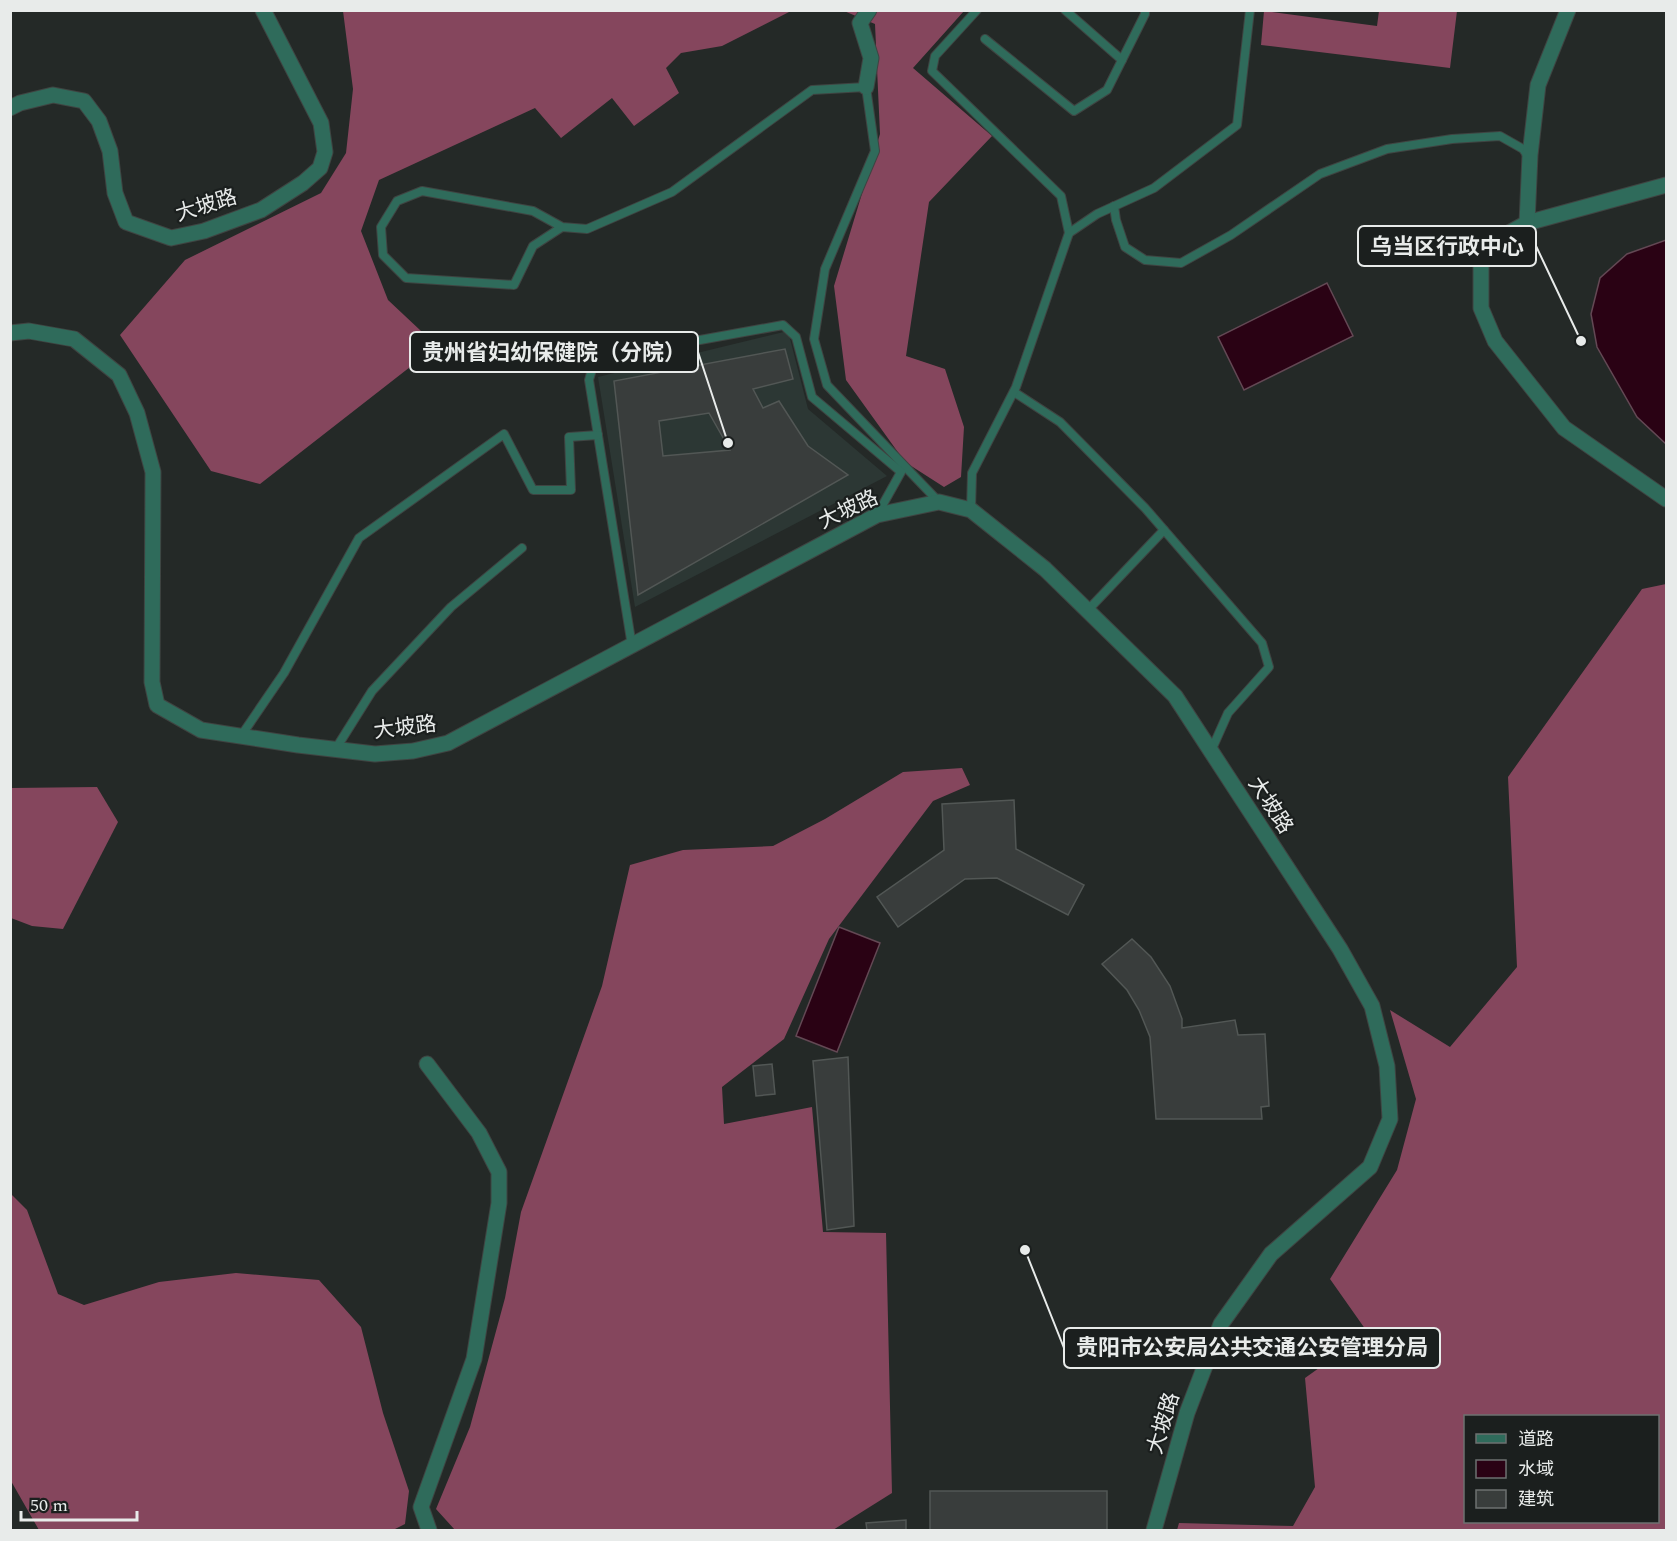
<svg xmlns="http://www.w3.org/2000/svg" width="1677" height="1541" viewBox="0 0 1677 1541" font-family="Spectral,'Noto Sans SC',serif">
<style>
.built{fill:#2c3734}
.forest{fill:#85465d;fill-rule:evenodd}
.water{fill:#2a0214;stroke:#634854;stroke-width:1.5}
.building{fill:#393d3c;stroke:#525755;stroke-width:1.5;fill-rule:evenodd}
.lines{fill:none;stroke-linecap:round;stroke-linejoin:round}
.lane-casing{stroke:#3f4442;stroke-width:10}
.street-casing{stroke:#3f4442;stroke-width:17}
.lane{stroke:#2f6b5b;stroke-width:8}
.street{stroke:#2f6b5b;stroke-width:15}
.labels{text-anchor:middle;stroke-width:4.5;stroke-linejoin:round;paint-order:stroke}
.street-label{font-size:21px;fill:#e8ebea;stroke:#1b1f1e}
.leader{fill:none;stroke:#e8ebea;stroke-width:2}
.callout-dot{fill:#e8ebea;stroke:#1b1f1e;stroke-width:2}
.callout{fill:#1b1f1e;stroke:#e8ebea;stroke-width:2}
.callout-label{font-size:22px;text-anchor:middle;font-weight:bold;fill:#e8ebea}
</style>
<rect width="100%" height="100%" fill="#242927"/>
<polygon class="built" points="788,331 808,409 887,476 635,607 598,377"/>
<g class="forest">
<polygon points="343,11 791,11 722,46 681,53 666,68 679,93 634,126 612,98 561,138 535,108 379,180 361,231 388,300 437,346 260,484 211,471 120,335 185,260 321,193 346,153 353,89"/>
<polygon points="844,11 964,11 913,68 992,136 929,202 906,356 945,369 964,427 961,477 944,487 905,462 846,380 834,286 880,134 875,24"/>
<polygon points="1264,11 1377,26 1379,11 1457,11 1450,68 1261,45"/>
<path d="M1666 584V1530H1177L1179 1523 1293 1526 1315 1487 1305 1378 1368 1333 1330 1279 1397 1170 1416 1099 1390 1010 1450 1047 1517 967 1508 777 1642 589ZM1658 1416V1522H1466V1416Z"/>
<polygon points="962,768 970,785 933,801 829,939 784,1039 722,1087 724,1124 812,1107 823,1232 886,1233 892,1493 833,1530 455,1530 436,1509 470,1427 505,1298 521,1212 602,986 630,865 683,850 773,846 825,819 903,772"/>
<polygon points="97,787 118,822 63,929 32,926 11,918 11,788"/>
<polygon points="11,1194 27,1210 58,1294 84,1305 159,1282 236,1273 319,1280 361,1327 383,1413 409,1491 405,1524 393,1530 39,1530 11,1481"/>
</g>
<g class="water">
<polygon points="1666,240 1666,444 1637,417 1597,347 1591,314 1600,278 1627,254"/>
<polygon points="1327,283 1353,336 1244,390 1218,337"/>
<polygon points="839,927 880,943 837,1052 796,1036"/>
</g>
<g class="building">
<path d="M785 349 793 379 753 389 763 408 779 401 808 446 848 475 638 595 614 381ZM709 413 730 450 663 456 659 421Z"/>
<polygon points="1014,800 1016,849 1084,885 1068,915 997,878 965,879 898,927 877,897 944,850 942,804"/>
<polygon points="1132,939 1151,957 1170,986 1182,1019 1182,1028 1235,1020 1238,1035 1265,1034 1269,1106 1261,1107 1262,1119 1156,1119 1150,1037 1139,1010 1127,990 1102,964"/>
<polygon points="848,1057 854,1226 827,1230 813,1061"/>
<polygon points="772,1064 775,1094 756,1096 753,1066"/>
<rect x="930" y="1491" width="177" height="39"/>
<polygon points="906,1520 906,1530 867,1530 866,1523"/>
</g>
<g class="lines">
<defs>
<g id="lane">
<polyline points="977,10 935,56 932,71 1061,196 1069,233"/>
<polyline points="1065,10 1122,60"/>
<polyline points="985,39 1074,111 1107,90 1145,14 1145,10"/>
<polyline points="1114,206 1116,220 1125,247 1145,260 1181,263 1231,235 1320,174 1387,149 1452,139 1500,136 1523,149 1529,158"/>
<polyline points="562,227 533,211 422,191 397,201 381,227 383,255 406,278 514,285 533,246 562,227 587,229 672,192 812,90 866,87 875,151 825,269 814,339 827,385 939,502"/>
<polyline points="1014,392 1060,422 1145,508 1262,643 1269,667 1228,713 1211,751"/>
<polyline points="971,510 972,473 1016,387 1069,233 1097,214 1154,188 1237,125 1250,10"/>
<polyline points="1087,611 1164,530"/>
<polyline points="632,646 589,380 595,359 783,325 796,337 812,397 901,472 877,515"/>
<polyline points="241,736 284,673 359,538 504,434 533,490 571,490 569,437 598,435"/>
<polyline points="335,750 372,691 451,607 522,548"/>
</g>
<g id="street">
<polyline points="866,87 871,58 860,23 869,10"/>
<polyline points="10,108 20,103 53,95 84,101 99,121 110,151 115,193 126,222 171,238 204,231 261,210 303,183 320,168 325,152 321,123 263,10"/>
<polyline points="1666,185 1527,223 1496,240 1481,265 1481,308 1495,341 1564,428 1666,499"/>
<polyline points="1527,223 1530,155 1538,85 1568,10"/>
<polyline points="10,333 29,331 74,339 119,375 137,413 153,472 152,682 157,705 201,730 298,745 375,754 413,751 448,743 877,515 939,502 971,510 1045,569 1175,696 1340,949 1372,1006 1387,1066 1390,1119 1370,1167 1271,1254 1221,1324 1187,1413 1154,1530"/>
<polyline points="427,1064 479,1133 499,1172 499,1203 474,1359 421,1507 429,1530"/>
</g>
</defs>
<use href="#lane" class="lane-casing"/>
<use href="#street" class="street-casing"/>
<use href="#lane" class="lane"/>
<use href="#street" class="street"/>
</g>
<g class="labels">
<g class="street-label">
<text transform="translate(206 205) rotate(-17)" y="7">大坡路</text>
<text transform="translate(848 509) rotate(-25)" y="7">大坡路</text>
<text transform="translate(405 727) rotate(-7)" y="7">大坡路</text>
<text transform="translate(1271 805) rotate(57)" y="7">大坡路</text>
<text transform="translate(1163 1423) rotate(-73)" y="7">大坡路</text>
</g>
</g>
<path class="leader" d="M1581 341L1536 246M728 443L698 352M1025 1250L1064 1348"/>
<g class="callout-dot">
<circle cx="1581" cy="341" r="6"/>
<circle cx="728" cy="443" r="6"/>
<circle cx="1025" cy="1250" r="6"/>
</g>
<g class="callout">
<rect x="1358" y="226" width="178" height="40" rx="6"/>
<rect x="410" y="332" width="288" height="40" rx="6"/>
<rect x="1064" y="1328" width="376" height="40" rx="6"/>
</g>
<g class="callout-label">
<text x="1447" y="254">乌当区行政中心</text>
<text x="554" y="360">贵州省妇幼保健院（分院）</text>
<text x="1252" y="1355">贵阳市公安局公共交通公安管理分局</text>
</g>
<rect width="1677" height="1541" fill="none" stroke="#e8ebea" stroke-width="24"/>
<rect x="1464" y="1415" width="195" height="108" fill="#1b1f1e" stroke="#6d7170" stroke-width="1.5"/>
<rect x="1476" y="1434" width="30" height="9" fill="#2f6b5b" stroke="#6d7170" stroke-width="1.5"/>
<text x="1518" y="1445" font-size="18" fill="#e8ebea">道路</text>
<rect x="1476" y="1460" width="30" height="18" fill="#2a0214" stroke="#6d7170" stroke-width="1.5"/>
<text x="1518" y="1475" font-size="18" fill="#e8ebea">水域</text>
<rect x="1476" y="1490" width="30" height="18" fill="#393d3c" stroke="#6d7170" stroke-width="1.5"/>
<text x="1518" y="1505" font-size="18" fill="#e8ebea">建筑</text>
<path d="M21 1511v9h116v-9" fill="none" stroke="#e8ebea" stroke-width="3"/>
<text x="30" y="1511" font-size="18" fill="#e8ebea" stroke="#1b1f1e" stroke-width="4.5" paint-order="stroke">50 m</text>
</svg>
